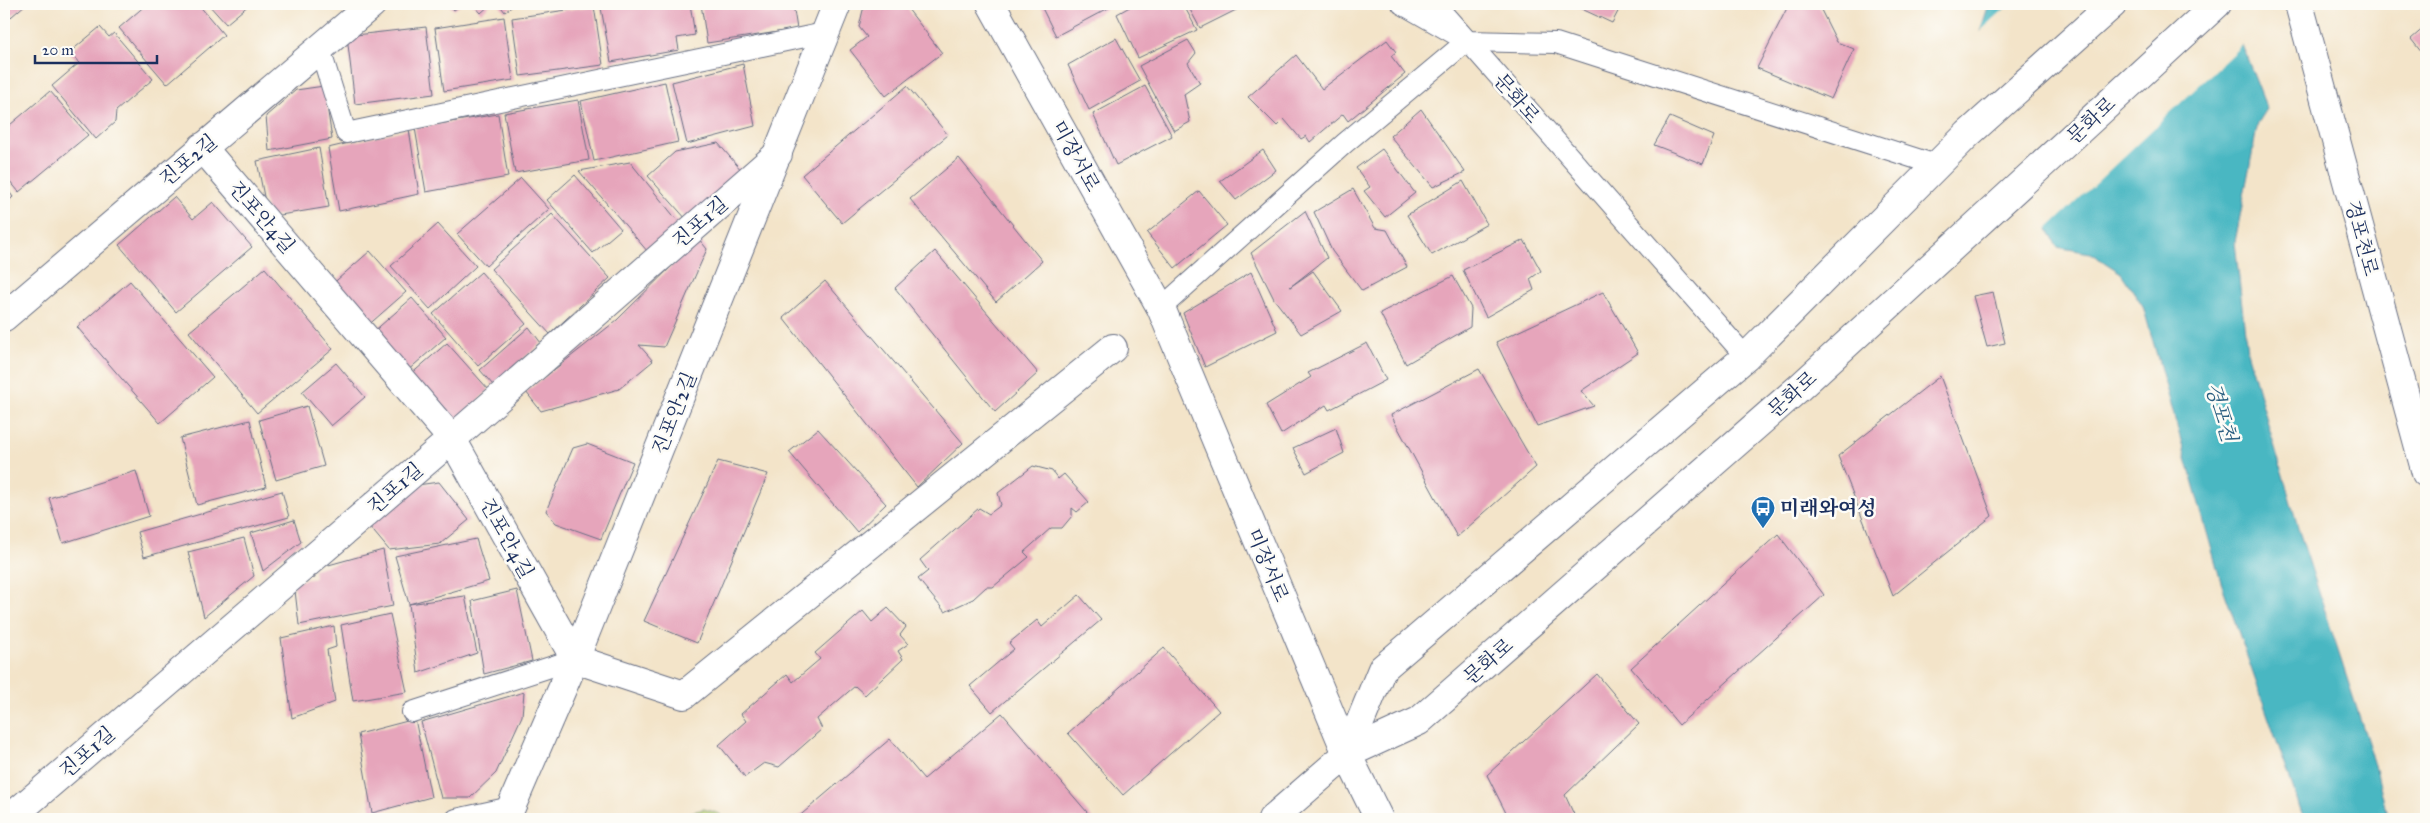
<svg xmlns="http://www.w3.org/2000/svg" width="2430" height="823" viewBox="0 0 2430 823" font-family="'IM FELL Great Primer','Noto Serif KR',serif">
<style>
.green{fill:#b5cd72;stroke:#687e68}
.water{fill:#49b7c2;stroke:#327390}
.pier{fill:#f3e4c9}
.building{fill:#e6a5bb}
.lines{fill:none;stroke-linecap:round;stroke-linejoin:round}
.service-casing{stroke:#676e83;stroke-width:22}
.minor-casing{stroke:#676e83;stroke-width:30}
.tertiary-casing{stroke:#676e83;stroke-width:30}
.service{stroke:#fff;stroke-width:20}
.minor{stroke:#fff;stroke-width:28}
.tertiary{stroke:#fff;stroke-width:28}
.labels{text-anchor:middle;stroke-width:5;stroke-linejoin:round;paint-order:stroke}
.street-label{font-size:20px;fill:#1b2f5e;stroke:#fdfcf7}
.poi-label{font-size:20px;font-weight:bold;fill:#1b2f5e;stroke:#fdfcf7;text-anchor:start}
.water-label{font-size:21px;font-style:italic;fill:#2b5f81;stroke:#fdfcf7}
</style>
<rect width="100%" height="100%" fill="#fdfcf7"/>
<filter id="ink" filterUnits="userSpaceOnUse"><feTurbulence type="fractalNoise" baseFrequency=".02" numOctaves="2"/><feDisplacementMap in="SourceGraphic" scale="10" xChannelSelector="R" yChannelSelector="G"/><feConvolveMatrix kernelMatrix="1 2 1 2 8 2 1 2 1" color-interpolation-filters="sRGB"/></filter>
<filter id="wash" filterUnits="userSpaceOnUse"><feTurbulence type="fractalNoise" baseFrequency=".0096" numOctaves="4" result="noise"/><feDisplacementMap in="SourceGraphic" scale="20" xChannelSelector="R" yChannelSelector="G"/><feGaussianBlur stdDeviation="1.12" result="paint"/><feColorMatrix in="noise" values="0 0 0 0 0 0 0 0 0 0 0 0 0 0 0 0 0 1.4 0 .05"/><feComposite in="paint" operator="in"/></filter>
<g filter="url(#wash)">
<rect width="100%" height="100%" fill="#f3e4c9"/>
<polygon class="green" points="704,809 720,814 721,819 674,819 672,817"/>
<polygon class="water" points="1989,4 2226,4 2267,109 2258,123 2235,242 2247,351 2300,534 2374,761 2388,819 2304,819 2221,582 2143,306 2121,273 2090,253 2057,247 1961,55 1978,38"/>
<polygon class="pier" points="2010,4 2229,4 2244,43 2046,230 1958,56 1977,34"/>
<g id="blocks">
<g class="building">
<polygon points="4,4 26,4 4,23"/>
<polygon points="147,4 198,4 224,35 167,84 119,28"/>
<polygon points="208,4 250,4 226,24"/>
<polygon points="448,4 462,4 454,10"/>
<polygon points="473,4 491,4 481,13"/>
<polygon points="499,4 515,4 505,12"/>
<polygon points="549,4 560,4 554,9"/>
<polygon points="623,4 690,4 695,35 677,38 679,50 611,62 601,8"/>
<polygon points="701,4 793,4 797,29 707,43"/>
<polygon points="871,4 904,4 942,53 886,96 850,50 867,37 859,27 863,10"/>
<polygon points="1040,4 1116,4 1056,36"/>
<polygon points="1135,4 1183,4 1197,30 1138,58 1117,14"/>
<polygon points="1187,4 1248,4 1200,28"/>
<polygon points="1571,4 1622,4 1612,23"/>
<polygon points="1789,4 1818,4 1837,42 1854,49 1831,99 1757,68"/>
<polygon points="594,6 603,65 520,76 512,18"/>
<polygon points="504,17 513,80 444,91 435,28"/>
<polygon points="2426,26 2426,58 2411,39"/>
<polygon points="100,27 109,37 114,33 153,79 116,111 115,122 96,139 52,86 79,63 70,52"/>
<polygon points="426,27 434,94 355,104 347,36"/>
<polygon points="1116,38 1140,81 1089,110 1068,65"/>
<polygon points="1188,40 1196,53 1188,63 1200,83 1184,94 1190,122 1174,131 1139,66"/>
<polygon points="1387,40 1396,52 1391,56 1405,74 1348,121 1343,114 1310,142 1306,136 1301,139 1284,119 1277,126 1248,97 1296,55 1322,89"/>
<polygon points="743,64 755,126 687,144 672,82"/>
<polygon points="665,82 678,142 594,161 581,101"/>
<polygon points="324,86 332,139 269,151 266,116 296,90"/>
<polygon points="907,86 948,135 842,223 802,175"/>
<polygon points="1145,86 1172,136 1116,165 1093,114"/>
<polygon points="50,91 88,135 19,192 4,174 4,130"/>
<polygon points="578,100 589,160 515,173 504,113"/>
<polygon points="1421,109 1465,172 1433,187 1390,136"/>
<polygon points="498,114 508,177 426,192 415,128"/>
<polygon points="1670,117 1714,136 1703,164 1654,145"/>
<polygon points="409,129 419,194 339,211 328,148"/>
<polygon points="718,143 742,171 687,220 648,176 675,152"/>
<polygon points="319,148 329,207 268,217 257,161"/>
<polygon points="1382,149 1415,193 1385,217 1364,191 1370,187 1356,168"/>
<polygon points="1263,150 1276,170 1236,200 1220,181"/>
<polygon points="959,158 1042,261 996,302 910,199"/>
<polygon points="630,162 681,225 648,252 579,171"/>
<polygon points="575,175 621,229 593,253 547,200"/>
<polygon points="521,178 549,209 486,266 457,234"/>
<polygon points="1463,181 1487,224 1432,255 1407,215"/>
<polygon points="4,185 13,197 4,205"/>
<polygon points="1353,189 1375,228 1387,230 1407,267 1362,291 1332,251 1314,212"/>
<polygon points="1199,191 1227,225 1175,268 1147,233"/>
<polygon points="174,197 193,219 213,202 252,247 176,312 119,245"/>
<polygon points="1305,211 1327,258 1290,287 1313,271 1342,311 1301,334 1274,299 1251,253"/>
<polygon points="552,214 610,278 550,334 491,269"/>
<polygon points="438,224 476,266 430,309 391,266"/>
<polygon points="699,239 707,249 664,347 639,345 653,361 619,389 541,411 526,392 617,320"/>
<polygon points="1524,240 1541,271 1530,279 1534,290 1486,317 1463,270"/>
<polygon points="370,251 406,292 365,328 329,287"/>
<polygon points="935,251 1038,373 995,412 895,288"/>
<polygon points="265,268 333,349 257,413 189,332"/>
<polygon points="481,272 526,324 478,366 433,314"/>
<polygon points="1251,272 1277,331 1205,367 1183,313"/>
<polygon points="1453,276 1471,308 1470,327 1406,364 1380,313"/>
<polygon points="130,281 213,377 160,423 77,327"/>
<polygon points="825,281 963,443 917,487 783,318"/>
<polygon points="1603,292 1638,353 1581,391 1594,406 1537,426 1496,342"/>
<polygon points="1993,292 2005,343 1987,347 1973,296"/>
<polygon points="412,298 446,337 406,372 372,333"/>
<polygon points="529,327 541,343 493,385 480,370"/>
<polygon points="447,343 489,390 451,424 409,376"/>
<polygon points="1367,343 1386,380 1329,410 1326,405 1281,434 1266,405 1311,377 1308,373"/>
<polygon points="336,363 365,397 331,426 302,392"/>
<polygon points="1479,369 1536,467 1457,537 1391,415"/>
<polygon points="1940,376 1992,516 1893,596 1838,456"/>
<polygon points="307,406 324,466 276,480 259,420"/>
<polygon points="250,420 266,487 197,505 180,438"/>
<polygon points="1336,428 1344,453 1306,473 1293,448"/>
<polygon points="818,429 886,504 857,532 789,452"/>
<polygon points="587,444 633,462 601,539 556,523 546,511 573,448"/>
<polygon points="718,461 768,474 697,643 644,621"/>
<polygon points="1033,466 1052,471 1058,479 1064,474 1089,502 1077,512 1072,508 1072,516 1062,528 1051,528 1024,552 1029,557 993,587 986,587 973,599 945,612 918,579 928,571 920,560 979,508 989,514 1001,505 998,493"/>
<polygon points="136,471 149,516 63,543 49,498"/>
<polygon points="439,482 469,520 440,544 389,550 364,520 410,486"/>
<polygon points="282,491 289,517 144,557 137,532"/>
<polygon points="294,520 301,542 263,571 251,533"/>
<polygon points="1778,534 1824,595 1679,725 1631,668"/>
<polygon points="244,538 254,576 204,617 188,552"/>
<polygon points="476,539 489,581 409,604 465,596 477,653 418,673 409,604 395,556"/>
<polygon points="383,550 393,606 299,625 294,582 315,578 314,569"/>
<polygon points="517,590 532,661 484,674 472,601"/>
<polygon points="1079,595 1101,620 992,712 970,686 1014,649 1009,643 1037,620 1042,627"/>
<polygon points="888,608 906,627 900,635 908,644 898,651 903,659 865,695 855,686 817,719 822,729 779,767 764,763 745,777 719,745 746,721 741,714 787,674 793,682 820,659 815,653 863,611 872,622"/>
<polygon points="390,614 407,692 353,701 341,625"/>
<polygon points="334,626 336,647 327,650 335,702 292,718 281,638"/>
<polygon points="1164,648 1219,711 1123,795 1068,733"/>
<polygon points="1597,674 1639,724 1565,795 1576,819 1509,819 1487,775"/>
<polygon points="524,692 522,716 496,773 470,798 441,798 421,722"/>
<polygon points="1002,713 1093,819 796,819 890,739 924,779"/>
<polygon points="415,719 431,797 372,813 358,734"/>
</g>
</g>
</g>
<g filter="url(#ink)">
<use href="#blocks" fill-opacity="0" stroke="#676e83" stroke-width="1"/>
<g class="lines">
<defs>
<g id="service">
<polyline points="1402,4 1467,41 1556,43 1936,165"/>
<polyline points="1435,4 1746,357"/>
<polyline points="320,49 346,133 824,33"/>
<polyline points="1161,308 1345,143 1467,41"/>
<polyline points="412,712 575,659"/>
<polyline points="456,819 511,807"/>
</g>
<g id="minor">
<polyline points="202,147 452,439 575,659 684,695 1113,348"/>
<polyline points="4,317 372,4"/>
<polyline points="9,819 452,439 778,154"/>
<polyline points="506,819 575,659 837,4"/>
</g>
<g id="tertiary">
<polyline points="991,4 1161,308 1347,754 1379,819"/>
<polyline points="2299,4 2426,473"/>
<polyline points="1347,754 1382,669 1746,357 1968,134 2113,4"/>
<polyline points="1272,819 1347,754 1419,721 1800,387 2217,4"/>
</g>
</defs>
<use href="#service" class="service-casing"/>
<use href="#minor" class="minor-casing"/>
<use href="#tertiary" class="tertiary-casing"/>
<use href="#service" class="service"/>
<use href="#minor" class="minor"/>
<use href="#tertiary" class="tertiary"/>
</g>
</g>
<defs>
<symbol id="bus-pin" viewBox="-11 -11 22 30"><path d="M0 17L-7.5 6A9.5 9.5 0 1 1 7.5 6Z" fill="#1f6fb2" stroke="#fdfcf7"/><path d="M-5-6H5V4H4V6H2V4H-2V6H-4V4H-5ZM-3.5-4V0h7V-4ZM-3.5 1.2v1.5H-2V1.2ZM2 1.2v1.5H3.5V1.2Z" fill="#fff"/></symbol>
</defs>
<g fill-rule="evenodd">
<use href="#bus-pin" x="1749" y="494" width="28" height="38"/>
</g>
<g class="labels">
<g class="street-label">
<text transform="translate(1517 98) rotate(49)" y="7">문화로</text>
<text transform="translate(2091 120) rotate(-43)" y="7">문화로</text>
<text transform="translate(1076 156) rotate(61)" y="7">미장서로</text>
<text transform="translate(188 160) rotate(-40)" y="7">진포2길</text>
<text transform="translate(262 217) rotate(49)" y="7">진포안4길</text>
<text transform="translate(700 222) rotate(-41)" y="7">진포1길</text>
<text transform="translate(2362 238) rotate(75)" y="7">경포천로</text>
<text transform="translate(1792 394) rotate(-42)" y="7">문화로</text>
<text transform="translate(674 413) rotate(-68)" y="7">진포안2길</text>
<text transform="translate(395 488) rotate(-41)" y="7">진포1길</text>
<text transform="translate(507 538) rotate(61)" y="7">진포안4길</text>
<text transform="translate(1268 565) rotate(67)" y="7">미장서로</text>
<text transform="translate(1488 661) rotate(-41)" y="7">문화로</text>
<text transform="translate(87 752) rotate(-41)" y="7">진포1길</text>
</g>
<g class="poi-label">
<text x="1780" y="515">미래와여성</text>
</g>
<g class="water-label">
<text transform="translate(2221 412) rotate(73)" y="7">경포천</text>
</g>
</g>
<rect width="2430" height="823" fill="none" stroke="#fdfcf7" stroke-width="20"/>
<path d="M35 55v8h122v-8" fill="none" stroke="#1b2f5e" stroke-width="2.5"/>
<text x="42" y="55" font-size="15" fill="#1b2f5e" stroke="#fdfcf7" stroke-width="4" paint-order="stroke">20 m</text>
</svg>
